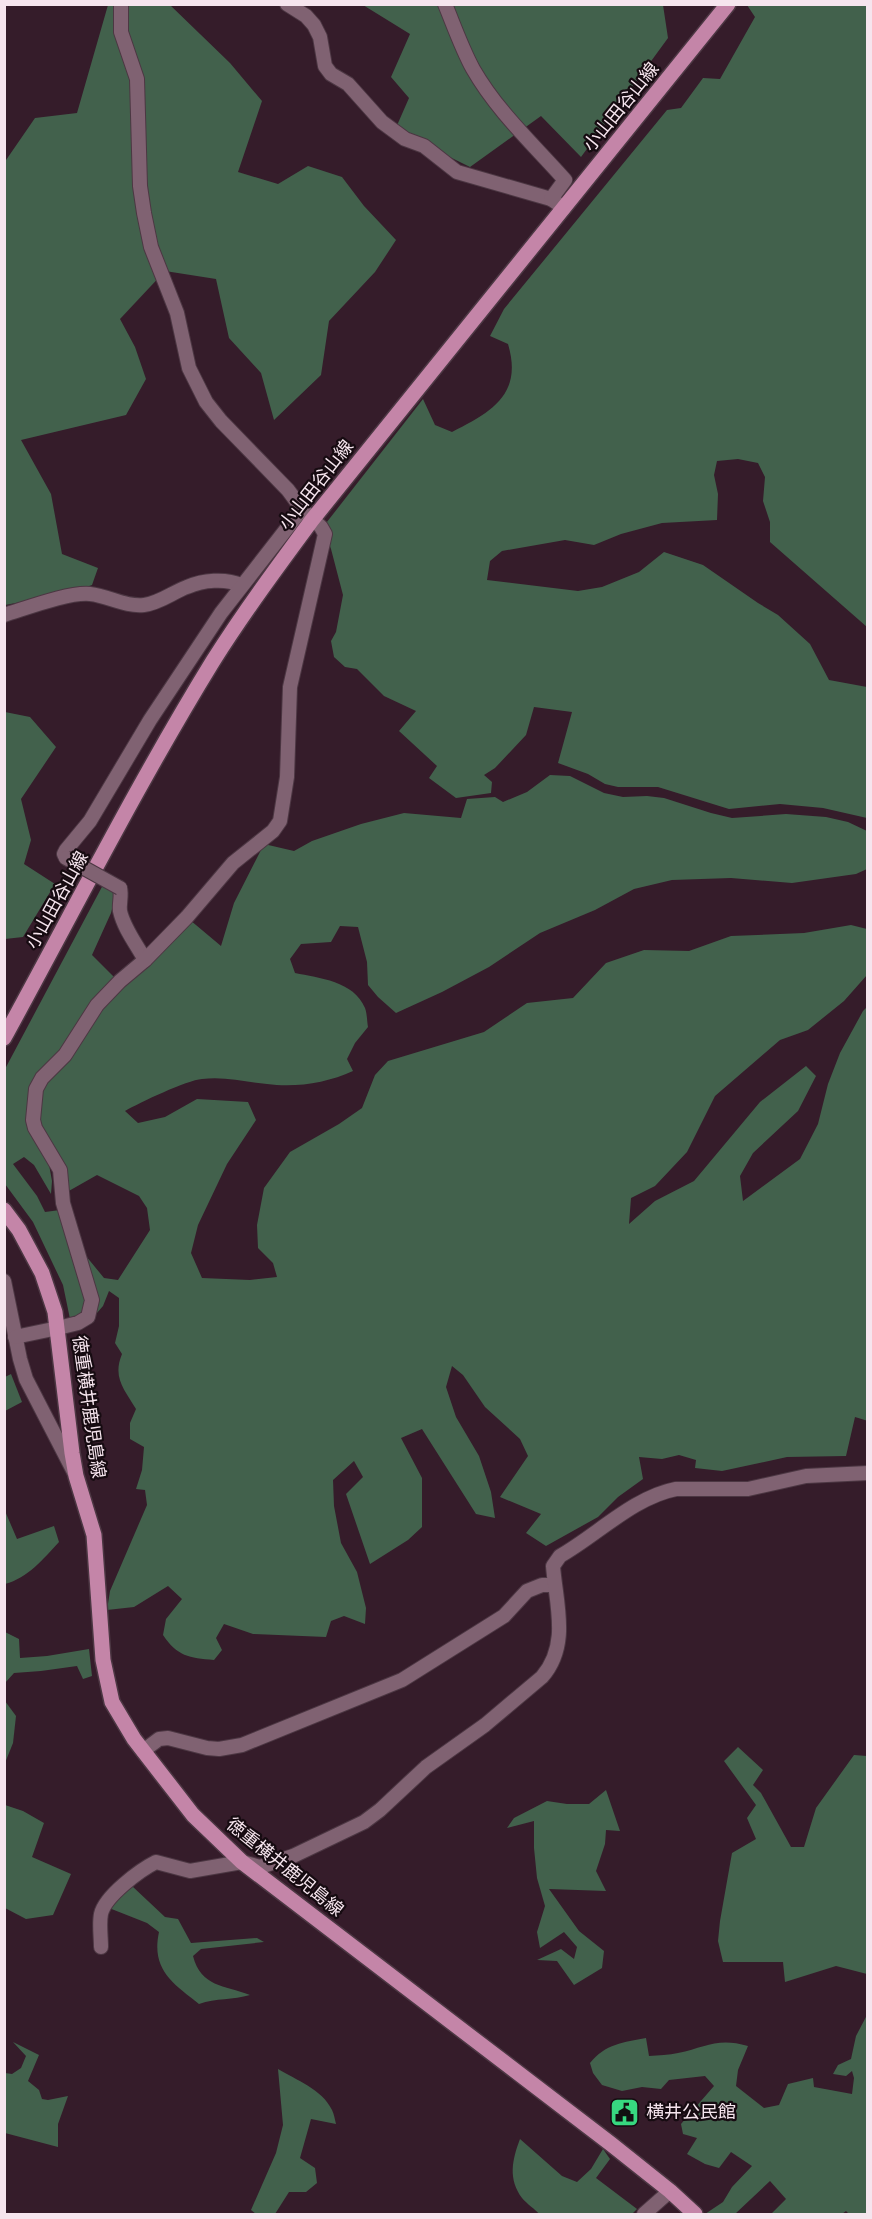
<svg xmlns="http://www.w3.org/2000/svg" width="872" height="2219" viewBox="0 0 872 2219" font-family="Raleway,'Noto Sans JP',sans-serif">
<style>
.forest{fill:#42614c}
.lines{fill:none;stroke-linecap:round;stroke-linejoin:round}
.minor-casing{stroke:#4c3743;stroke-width:16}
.major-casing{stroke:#4c3743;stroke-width:18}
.minor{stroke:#806272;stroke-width:14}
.major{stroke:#c485a8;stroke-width:15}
.minor-bridge-casing{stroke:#4c3743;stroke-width:16;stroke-linecap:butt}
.minor-bridge{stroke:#806272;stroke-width:14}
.labels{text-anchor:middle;stroke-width:4.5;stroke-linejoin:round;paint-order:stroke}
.street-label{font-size:18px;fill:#f6e5ee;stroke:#160b11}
.poi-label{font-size:18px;fill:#f6e5ee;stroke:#160b11;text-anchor:start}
</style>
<rect width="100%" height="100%" fill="#351c2a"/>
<g class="forest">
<polygon points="108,5 170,5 230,63 262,101 238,172 278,184 308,166 342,177 364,206 396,240 375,272 329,321 321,375 274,420 261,373 229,338 216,279 165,271 120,319 135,347 146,379 126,415 21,440 51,494 62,554 98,568 92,585 70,593 5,605 4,163 35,118 77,113"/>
<polygon points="363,5 663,5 668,38 581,157 541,116 470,167 395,130 409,98 391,77 410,34"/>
<path d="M747 5H867V627L770 542V522L763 501 765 477 758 463 738 459 717 461 714 475 718 494 717 520 662 523 621 534 594 545 565 540 502 551 490 561 487 580 578 591 602 587 639 572 664 552 703 565 758 603 778 615 810 644 829 680 867 687V818L823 808 780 804 729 809 658 787H618L605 784 588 774 558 763 572 712 534 707 526 735 495 768 484 775 492 782 491 793 456 798 429 778 437 766 399 731 416 711 384 696 357 669 345 667 334 657 331 641 336 632 343 595 331 549 323 527 423 399 435 425 452 432C492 412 523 394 508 344L490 336 504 309 667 110 681 108 703 78 720 79 755 17Z"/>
<polygon points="5,712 30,717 56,747 21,799 31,840 24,864 55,884 23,937 5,939"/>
<path d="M550 775 570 776 604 793 623 797 647 796 664 798 711 813 732 818 786 814 826 817 848 822 867 831V869L856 874 792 883 731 878 672 880 634 889 595 910 540 933 489 967 442 992 396 1013 378 997 368 985 367 962 358 927 340 926 331 942 301 944 290 959 295 973C319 978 354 981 365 1008 367 1013 367 1021 368 1027L355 1043 347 1059 353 1071C327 1083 295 1088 267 1084 245 1082 224 1076 202 1079 187 1080 139 1103 125 1111L138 1123 165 1117 197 1099 248 1102 256 1120 227 1164 198 1225 191 1253 202 1278 250 1280 277 1277 273 1263 258 1248 257 1225 264 1188 290 1152 339 1124 362 1108 375 1075 388 1061 484 1032 527 1003 573 998 606 963 644 950 689 951 731 936 804 933 851 925 867 929V975L844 1001 808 1030 780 1040 715 1096 687 1152 655 1186 631 1198 629 1224 655 1201 694 1181 760 1102 806 1066 816 1076 798 1111 753 1153 740 1176 743 1201 800 1159 818 1124 828 1084 840 1053 863 1011 867 1007 868 1421 855 1417 846 1456 787 1457 722 1471 695 1468 696 1460 679 1455 662 1459 639 1457 643 1479 618 1497 598 1517 546 1546 526 1533 541 1514 500 1497 528 1456 520 1439 485 1407 463 1375 452 1366 446 1387 456 1417 479 1456 491 1492 495 1518 476 1514 422 1429 401 1438 422 1478V1527L408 1540 370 1564 346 1494 363 1477 354 1461 333 1480 334 1506 341 1543 357 1572 366 1608 365 1624 344 1616 331 1621 326 1637 253 1634 224 1624 216 1638 222 1650 214 1660C189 1658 177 1656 163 1635L166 1619 182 1599 168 1586 134 1607 107 1610 110 1591 147 1505 145 1490 136 1489 142 1470 144 1447 130 1439V1423L136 1409C125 1390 112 1378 122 1354L115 1343 119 1326V1298L109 1291 103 1306 96 1314 77 1245 104 1278 118 1280 150 1230 147 1208 139 1196 97 1175 60 1196 59 1180 48 1159 52 1181 51 1194 34 1165 24 1157 13 1164 37 1196 45 1212 60 1210C66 1228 92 1295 86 1309 83 1315 76 1317 70 1319L63 1285 33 1222 5 1184V1069L104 883 117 890 111 913 92 955 117 980 190 920 221 946 234 903 264 844 294 851 312 841 361 824 404 813 461 818 467 799 495 797 503 802 527 792Z"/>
<polygon points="11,1374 22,1402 5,1411 5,1377"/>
<path d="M5 1511 17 1539 54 1526 59 1542C43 1559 28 1578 5 1584Z"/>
<polygon points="5,1632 19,1639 20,1658 47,1656 89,1649 92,1676 83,1679 77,1666 41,1671 14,1673 5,1683"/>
<polygon points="5,1701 16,1716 13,1743 5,1763"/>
<polygon points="738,1747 763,1770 753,1785 761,1793 791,1847 804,1847 816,1808 854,1755 867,1756 867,1974 836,1966 785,1982 783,1962 723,1962 718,1941 720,1921 732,1853 756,1839 747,1818 756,1805 724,1761"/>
<polygon points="606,1790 620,1831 606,1830 605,1844 596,1871 606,1891 549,1889 579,1931 604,1951 602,1968 574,1985 557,1961 537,1960 561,1949 574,1959 577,1947 564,1932 540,1948 537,1932 545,1906 537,1878 534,1848 534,1821 507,1828 514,1818 547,1801 567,1804 589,1804"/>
<polygon points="5,1805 23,1811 44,1823 32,1857 71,1874 53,1915 26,1919 5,1908"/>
<path d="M132 1886 165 1917 178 1919 191 1943 257 1938 264 1942 201 1949 193 1956C201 1987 224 1985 250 1995 233 2000 216 1998 199 2004 172 1983 151 1969 159 1932L147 1923 109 1908 113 1902Z"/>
<path d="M867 2015V2214H849L846 2211 842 2214H771L786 2199 770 2181 735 2214H705L723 2202 732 2187 752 2166 731 2152 719 2168 705 2164 687 2154 697 2138 683 2134 681 2124 714 2086 705 2076 669 2080 661 2089 642 2087 622 2091 602 2085 593 2073 590 2063C605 2044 624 2042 646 2038L649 2056C659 2055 669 2055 678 2053 706 2047 718 2037 748 2046L738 2070 736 2086 764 2108 779 2105 788 2084 813 2078 814 2087 852 2094 854 2078 852 2071 846 2076 833 2074 838 2065 851 2059 856 2036Z"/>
<polygon points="13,2042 39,2055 28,2081 39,2090 42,2099 48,2100 68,2096 58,2124 58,2147 5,2133 5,2073 12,2074 21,2068 26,2056"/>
<path d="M278 2069C296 2080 322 2089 332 2110 334 2114 335 2120 336 2124L311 2119 300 2158 315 2168 317 2183 306 2192H289L275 2214H256L251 2210 276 2153 283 2125Z"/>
<path d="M520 2139 562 2176 577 2182 591 2169 603 2149 610 2159 596 2178 637 2209 632 2214H539C535 2209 527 2204 522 2198 508 2179 512 2160 520 2139Z"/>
</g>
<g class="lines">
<defs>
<g id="minor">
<polyline points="287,4 306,16 314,25 320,37 325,66 331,74 348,84 382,122 405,139 424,146 457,172 551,199 564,208"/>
<path d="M445 4C454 26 462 49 473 69 497 111 533 144 565 180L551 199"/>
<path d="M4 615C27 608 69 592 90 594 109 596 125 607 144 605 160 603 173 592 187 587 203 580 225 578 241 585"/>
<polyline points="66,858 64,854 66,850 90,821 150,720 221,613 302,509"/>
<path d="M120 888C122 896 119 903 120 911 124 929 137 945 145 960"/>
<polyline points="4,1281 20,1359 26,1379 74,1472"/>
<polyline points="15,1337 58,1328 78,1323 88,1317 92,1300 63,1203 60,1170 35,1128 33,1120 36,1089 42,1078 65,1055 97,1005 120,981 145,960 187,917 233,863 273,831 280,821 287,777 290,687 325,534 321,527 302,509 288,490 221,421 206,402 189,368 177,313 151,247 144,213 140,186 137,79 121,32 121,4"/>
<polyline points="143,1751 159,1739 168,1738 207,1748 219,1749 242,1745 402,1680 504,1616 527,1591 542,1585 554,1585"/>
<path d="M101 1947C101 1937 99 1924 101 1914 105 1896 140 1870 156 1862L190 1871 242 1862 260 1867 293 1856 364 1822 380 1810 426 1767 485 1725 542 1677C570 1645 556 1604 553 1566L560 1556C597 1535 634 1497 676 1489H748L806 1476 868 1473"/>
<polyline points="644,2214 670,2191"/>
</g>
<g id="major">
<path d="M4 1038C73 912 138 783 213 661 244 612 278 566 312 520L728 4"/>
<polyline points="4,1210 19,1230 42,1273 55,1312 72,1453 76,1476 94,1535 103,1660 112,1702 134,1739 193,1815 242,1862 611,2144 670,2191 695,2214"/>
</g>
</defs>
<use href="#minor" class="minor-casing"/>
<use href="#major" class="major-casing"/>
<use href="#minor" class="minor"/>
<use href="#major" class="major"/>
<defs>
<polyline id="minor-bridge" points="66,858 120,888"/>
</defs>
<use href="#minor-bridge" class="minor-bridge-casing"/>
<use href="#minor-bridge" class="minor-bridge"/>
</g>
<defs>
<symbol id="civic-square" viewBox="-11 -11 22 22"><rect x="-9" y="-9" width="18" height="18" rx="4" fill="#37d880" stroke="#160b11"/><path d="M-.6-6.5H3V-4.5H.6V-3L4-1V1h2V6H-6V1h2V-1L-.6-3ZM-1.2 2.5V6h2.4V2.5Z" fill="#111"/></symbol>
</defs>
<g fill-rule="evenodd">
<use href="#civic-square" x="608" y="2096" width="33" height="33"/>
</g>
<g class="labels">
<g class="street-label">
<text transform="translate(621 107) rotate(-51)" y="6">小山田谷山線</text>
<text transform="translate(316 485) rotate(-52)" y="6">小山田谷山線</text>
<text transform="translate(57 900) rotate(-61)" y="6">小山田谷山線</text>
<text transform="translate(89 1407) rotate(82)" y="6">徳重横井鹿児島線</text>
<text transform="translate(285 1867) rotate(39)" y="6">徳重横井鹿児島線</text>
</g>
<g class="poi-label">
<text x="646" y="2118">横井公民館</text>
</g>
</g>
<rect width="872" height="2219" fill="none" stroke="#f6e5ee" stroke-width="12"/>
</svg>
